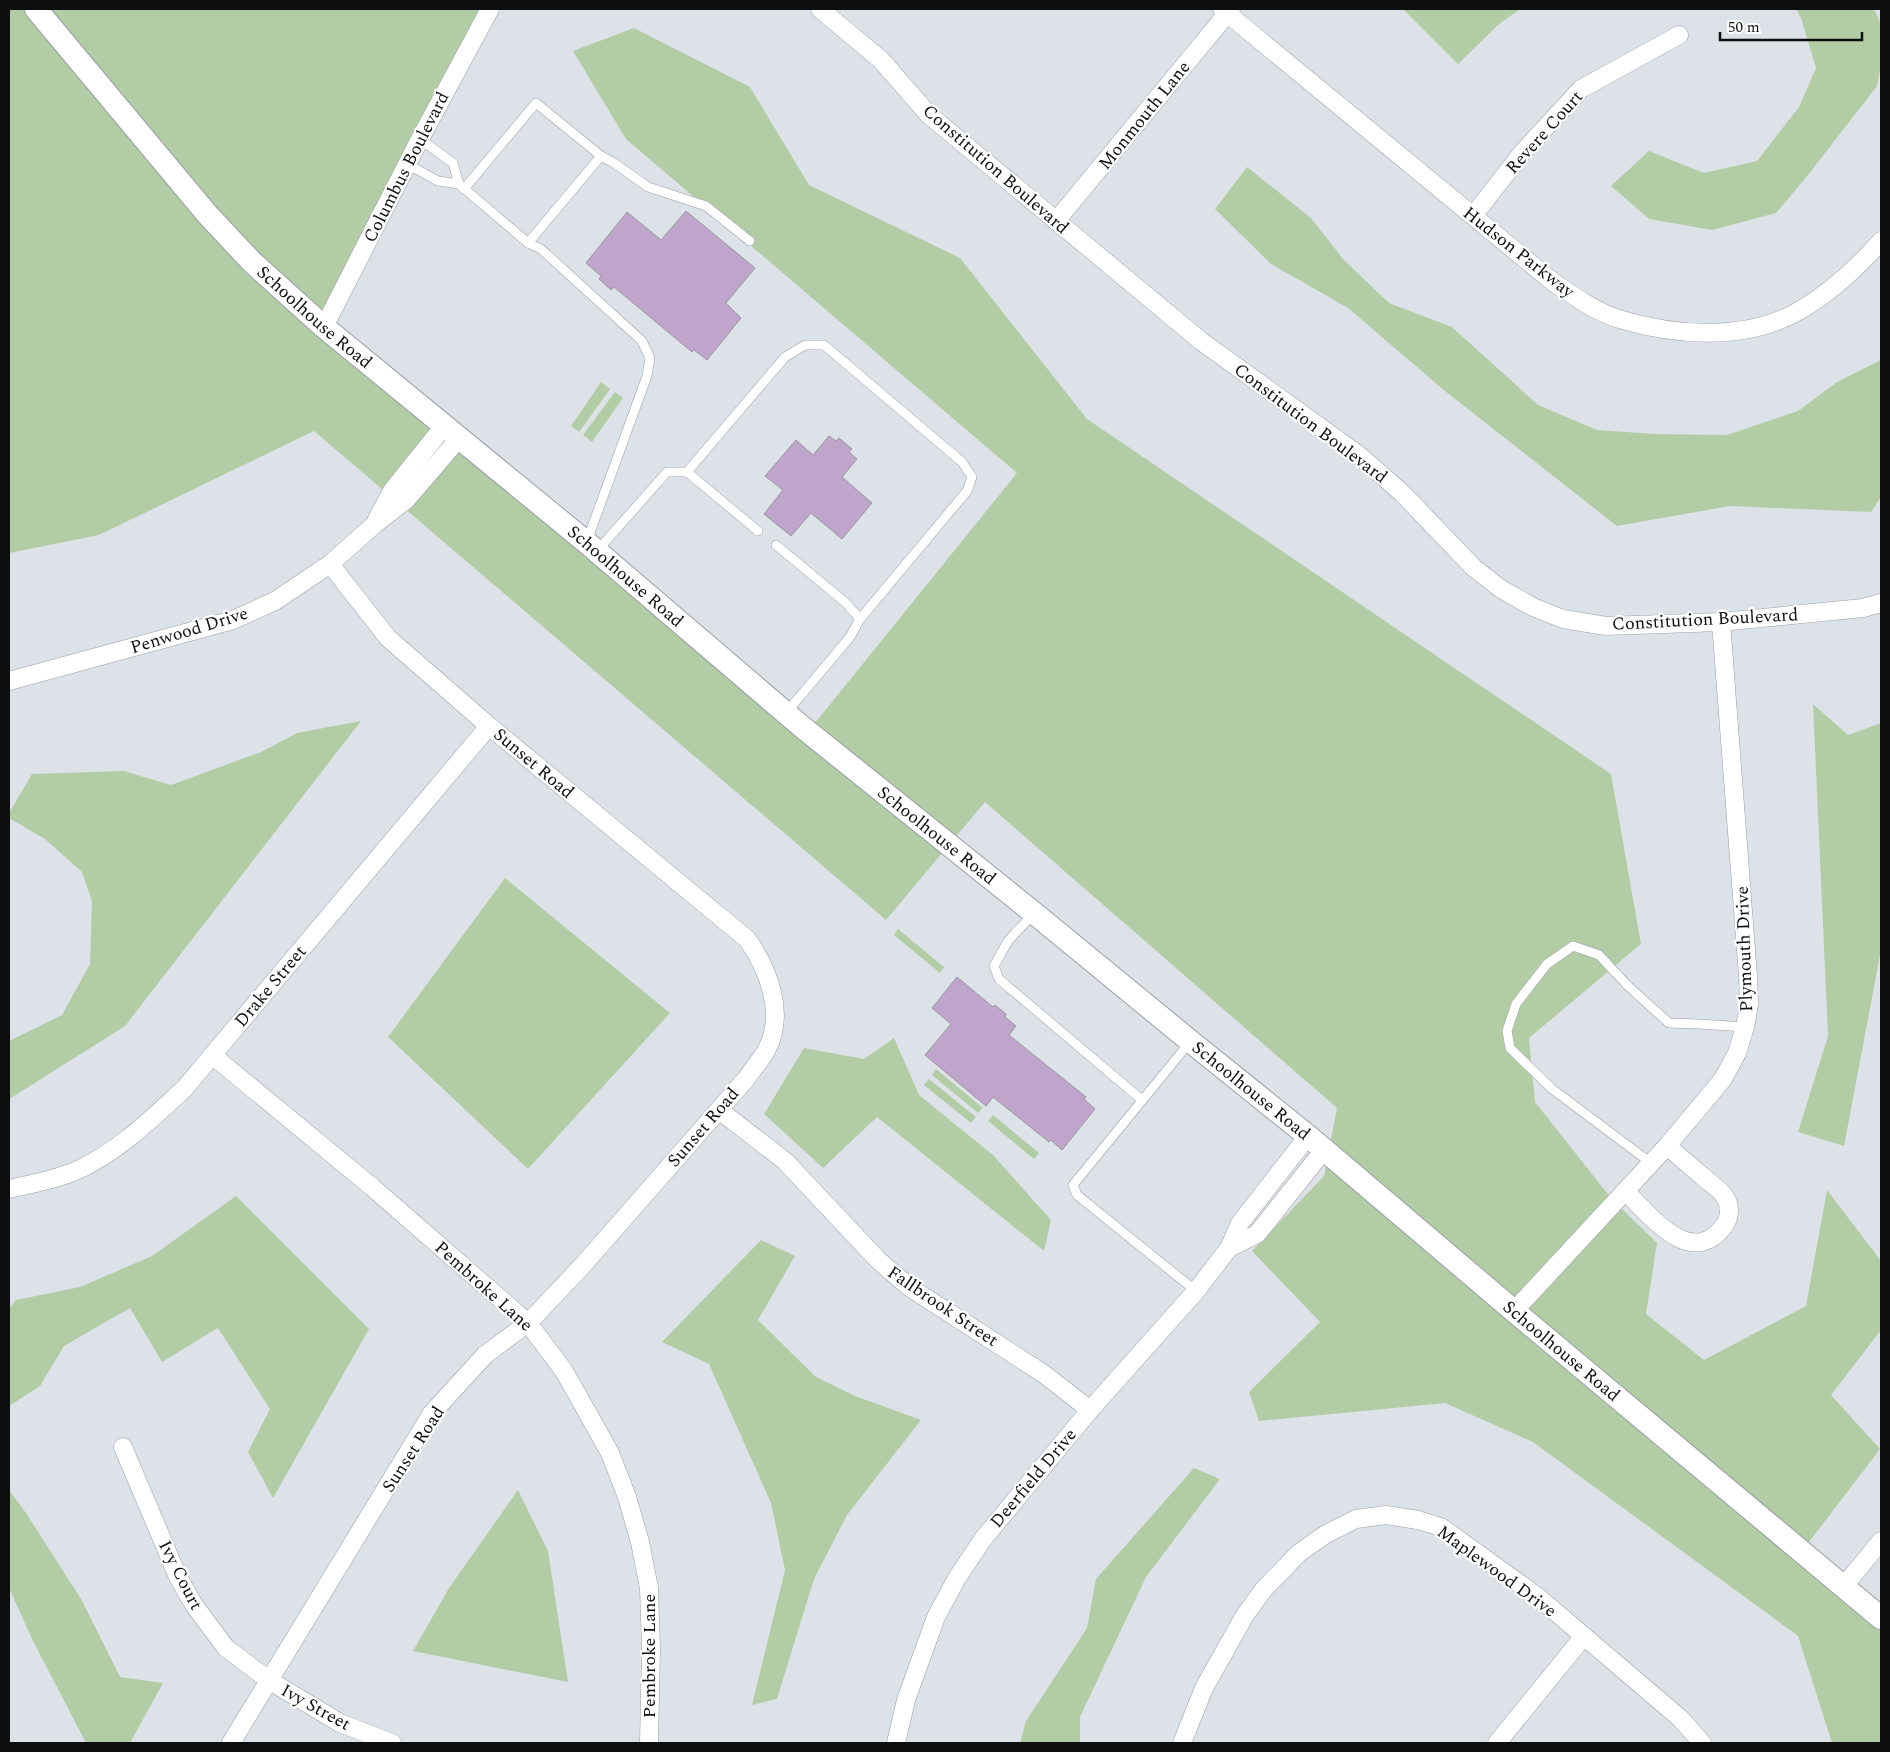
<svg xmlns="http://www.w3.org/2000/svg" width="1890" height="1752" viewBox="0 0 1890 1752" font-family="Spectral,serif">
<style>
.green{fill:#b2cda6}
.building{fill:#bfa4cc;stroke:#9b979e}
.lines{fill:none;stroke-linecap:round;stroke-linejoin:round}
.service-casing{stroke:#9a9ea5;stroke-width:10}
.minor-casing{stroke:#9a9ea5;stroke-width:19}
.tertiary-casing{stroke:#9a9ea5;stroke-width:24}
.service{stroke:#fff;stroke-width:9}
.minor{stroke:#fff;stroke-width:18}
.tertiary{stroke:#fff;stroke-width:22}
.labels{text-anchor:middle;stroke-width:4.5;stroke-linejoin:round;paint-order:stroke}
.street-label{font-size:18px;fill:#0c0e10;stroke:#fff}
</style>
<rect width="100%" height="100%" fill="#dde2e9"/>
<g class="green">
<polygon points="9,9 479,9 324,324 815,723 1017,473 626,139 573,51 634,28 750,87 809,185 960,258 1087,419 1611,774 1641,944 1529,1038 1535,1102 1611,1198 1657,1243 1646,1314 1704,1360 1806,1306 1827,1190 1881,1261 1881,1330 1831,1395 1880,1449 1803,1550 1881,1617 1881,1743 1832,1743 1798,1636 1533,1442 1445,1403 1259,1421 1249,1392 1320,1322 1252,1251 1324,1176 1337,1108 985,802 886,920 314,431 99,535 9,553"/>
<polygon points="1403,9 1520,9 1498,25 1458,64"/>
<polygon points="1796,9 1874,9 1881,24 1881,65 1877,86 1808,175 1776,213 1712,230 1649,219 1611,186 1649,151 1704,173 1757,161 1799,107 1816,68 1801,18"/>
<polygon points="1247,167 1311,218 1343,259 1389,303 1452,327 1538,405 1597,430 1655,434 1727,435 1798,411 1837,382 1881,360 1881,497 1871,512 1730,506 1617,526 1445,391 1348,308 1271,264 1215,209"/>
<polygon points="601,382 610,389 579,432 571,426"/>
<polygon points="615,392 623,398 592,442 583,435"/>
<polygon points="1813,704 1848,735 1881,723 1881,950 1844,1146 1798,1132 1828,1036"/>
<polygon points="361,721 125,1026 11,1098 9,1098 9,1041 62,1015 90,964 92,901 82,872 45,839 9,818 9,813 32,774 124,771 171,785 261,752 297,733"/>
<polygon points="505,878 670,1013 528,1169 388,1037"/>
<polygon points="898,929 944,967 940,973 894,935"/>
<polygon points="894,1038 919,1095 993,1155 1051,1220 1044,1251 877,1117 823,1168 764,1114 804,1048 864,1059"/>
<polygon points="936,1069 983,1108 978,1113 932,1075"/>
<polygon points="929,1079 976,1117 971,1123 924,1085"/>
<polygon points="993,1115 1039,1153 1034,1159 988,1121"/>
<polygon points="236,1196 369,1329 273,1498 248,1452 270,1409 218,1328 162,1362 130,1308 64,1346 40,1386 9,1406 9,1309 16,1300 80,1287 152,1256"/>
<polygon points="761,1240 795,1256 758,1320 816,1377 855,1396 921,1420 847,1515 814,1579 777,1699 752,1705 785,1570 771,1503 709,1364 662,1342"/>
<polygon points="1194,1468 1220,1479 1146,1577 1080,1717 1080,1743 1020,1743 1026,1721 1087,1628 1096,1579"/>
<polygon points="9,1490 26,1513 81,1599 120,1677 163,1683 130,1743 86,1743 32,1639 9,1588"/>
<polygon points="518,1490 548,1551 568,1682 413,1651 449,1588"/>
</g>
<g class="building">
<polygon points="686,211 755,268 726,303 741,318 707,360 694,350 692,352 614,287 611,290 599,279 601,276 586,263 627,212 661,240"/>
<polygon points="829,436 836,441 839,438 852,449 849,452 857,459 842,477 872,503 842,539 811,513 791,536 764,514 783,490 765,476 796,440 813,455"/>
<polygon points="957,977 993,1007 995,1005 1006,1014 1005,1017 1016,1026 1009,1035 1086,1097 1084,1099 1095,1109 1062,1150 1051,1140 1049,1142 993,1097 986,1106 925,1055 951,1024 932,1008"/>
</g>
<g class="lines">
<defs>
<g id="service">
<polyline points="420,139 453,163 459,184"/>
<polyline points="601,156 614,163 648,187 706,206 750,241"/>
<polyline points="407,164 438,181 459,184 528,243 541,249 642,341 650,358 647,376 587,541"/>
<polyline points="464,189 536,103 601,156 528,243"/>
<polyline points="687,472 785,357 805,345 824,345 962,462 972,477 967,491 860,619 850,637 786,713"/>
<polyline points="776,545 846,603 860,619"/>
<polyline points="597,551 667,472 687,472 758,531"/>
<polyline points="1034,913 1008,941 994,966 999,979 1142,1100"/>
<polyline points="1190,1042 1073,1185 1077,1195 1196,1291"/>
<polyline points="1651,1163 1551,1088 1510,1048 1507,1031 1516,1004 1547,964 1573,946 1599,955 1628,986 1669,1023 1699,1024 1745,1027"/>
</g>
<g id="minor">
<polyline points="820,9 881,60 929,115 1201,341 1360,456 1402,493 1474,568 1501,589 1533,607 1563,619 1606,626 1721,622 1863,608 1881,603"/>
<path d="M1222 9 1553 282C1572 295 1596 312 1619 319 1675 336 1745 341 1797 312 1829 294 1857 268 1881 241"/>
<polyline points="1473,216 1522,153 1581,89 1679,35"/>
<polyline points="1056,221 1231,9"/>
<polyline points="324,327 420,139 490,9"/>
<polyline points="377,519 392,491 445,425"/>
<polyline points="9,681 233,620 275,601 330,564 375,524 406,500 460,437"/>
<polyline points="212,1055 372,1187 528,1323 564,1371 610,1453 627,1497 640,1542 649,1588 651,1649 649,1743"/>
<polyline points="719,1110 785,1161 878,1260 909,1287 1044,1374 1090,1410"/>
<path d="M9 1189C32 1184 58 1179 80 1169 120 1150 151 1119 184 1089L489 726"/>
<path d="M1625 1191C1650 1215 1691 1270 1724 1226 1730 1218 1731 1206 1725 1197 1721 1191 1714 1186 1708 1181 1695 1170 1681 1158 1667 1146"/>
<polyline points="1229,1248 1257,1234 1324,1150"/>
<polyline points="1514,1311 1667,1146 1723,1079 1737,1053 1745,1027 1749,1005 1748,976 1721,622"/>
<polyline points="123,1447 178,1577 194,1605 226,1648 270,1681 340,1723 392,1743"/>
<polyline points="1844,1586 1881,1541"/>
<path d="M231 1743 432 1413 485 1355 528 1323 583 1265 746 1079C752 1070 760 1061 766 1051 786 1015 769 970 747 939L489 726 388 638 330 564"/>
<polyline points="896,1743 906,1700 936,1617 957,1578 983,1539 1090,1410 1196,1291 1229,1248 1240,1223 1308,1136"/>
<polyline points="1182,1743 1204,1688 1245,1615 1264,1589 1299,1553 1326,1534 1356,1519 1386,1515 1418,1520 1441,1527 1538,1597 1681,1719 1702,1743"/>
<polyline points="1497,1743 1584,1636"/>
</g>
<g id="tertiary">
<path id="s1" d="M36 9 207 214 252 262 324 327 586 542 801 726 1034 913 1190 1041 1308 1136 1514 1311 1881 1618"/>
</g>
</defs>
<use href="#service" class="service-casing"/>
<use href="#minor" class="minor-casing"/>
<use href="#tertiary" class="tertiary-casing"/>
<use href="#service" class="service"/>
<use href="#minor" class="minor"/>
<use href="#tertiary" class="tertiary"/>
</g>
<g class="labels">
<g class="street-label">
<text transform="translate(1144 115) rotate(-51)" y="6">Monmouth Lane</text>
<text transform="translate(1544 132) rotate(-48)" y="6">Revere Court</text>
<text transform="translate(406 167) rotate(-63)" y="6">Columbus Boulevard</text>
<text transform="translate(996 169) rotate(41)" y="6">Constitution Boulevard</text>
<text transform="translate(1519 252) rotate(38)" y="6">Hudson Parkway</text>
<text dy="6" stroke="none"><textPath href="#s1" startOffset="416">Schoolhouse Road</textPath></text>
<text transform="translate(1311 423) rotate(37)" y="6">Constitution Boulevard</text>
<text dy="6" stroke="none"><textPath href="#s1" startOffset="821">Schoolhouse Road</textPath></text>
<text transform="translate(1705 619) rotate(-3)" y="6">Constitution Boulevard</text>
<text transform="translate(189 630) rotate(-17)" y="6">Penwood Drive</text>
<text transform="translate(534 763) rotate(40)" y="6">Sunset Road</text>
<text dy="6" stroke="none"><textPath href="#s1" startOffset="1226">Schoolhouse Road</textPath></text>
<text transform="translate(1744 949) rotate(-92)" y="6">Plymouth Drive</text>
<text transform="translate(270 986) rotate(-50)" y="6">Drake Street</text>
<text dy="6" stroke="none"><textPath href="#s1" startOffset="1631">Schoolhouse Road</textPath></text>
<text transform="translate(703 1127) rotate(-49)" y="6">Sunset Road</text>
<text transform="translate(484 1286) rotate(42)" y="6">Pembroke Lane</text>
<text transform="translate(943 1306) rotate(34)" y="6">Fallbrook Street</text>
<text dy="6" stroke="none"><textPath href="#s1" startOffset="2036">Schoolhouse Road</textPath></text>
<text transform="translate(413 1449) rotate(-57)" y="6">Sunset Road</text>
<text transform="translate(1033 1478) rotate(-50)" y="6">Deerfield Drive</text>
<text transform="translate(1497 1571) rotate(36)" y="6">Maplewood Drive</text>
<text transform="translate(181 1575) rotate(63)" y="6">Ivy Court</text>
<text transform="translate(649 1656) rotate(-90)" y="6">Pembroke Lane</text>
<text transform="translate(316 1707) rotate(29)" y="6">Ivy Street</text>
</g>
</g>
<rect width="1890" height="1752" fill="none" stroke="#0c0e10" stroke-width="20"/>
<path d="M1720 32v8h142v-8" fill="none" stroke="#0c0e10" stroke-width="2.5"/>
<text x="1728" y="32" font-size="15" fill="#0c0e10" stroke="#ffffff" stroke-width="4" paint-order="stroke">50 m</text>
</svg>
